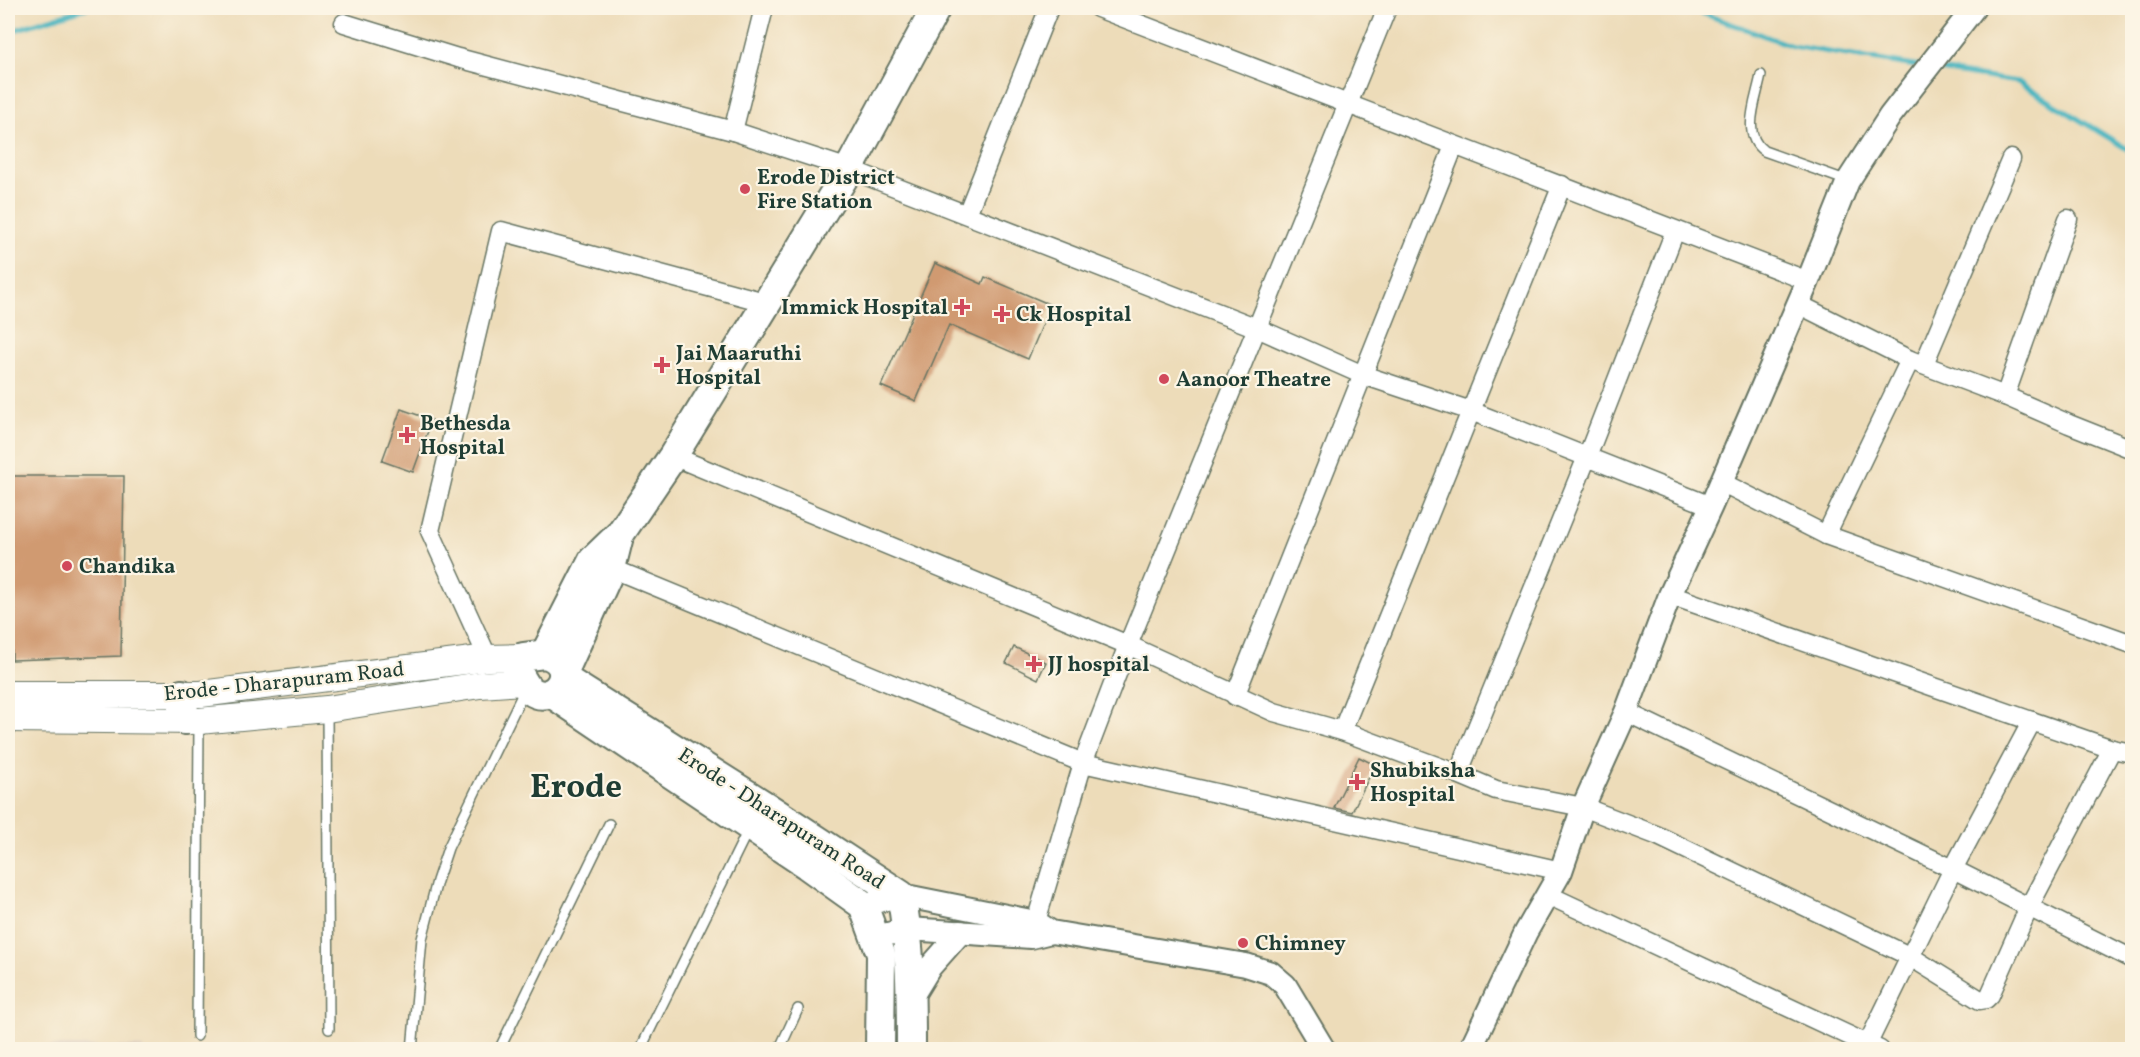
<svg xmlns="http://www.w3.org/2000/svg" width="2140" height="1057" viewBox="0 0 2140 1057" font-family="Vollkorn,serif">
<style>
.industrial{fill:#cfc0ba}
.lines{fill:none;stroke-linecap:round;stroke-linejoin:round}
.stream{stroke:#45b4bf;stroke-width:5}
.building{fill:#d09a71}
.service-casing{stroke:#677563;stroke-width:12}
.minor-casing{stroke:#677563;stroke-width:21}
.tertiary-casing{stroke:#677563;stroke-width:26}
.secondary-casing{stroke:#677563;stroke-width:28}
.primary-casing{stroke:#677563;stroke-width:32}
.service{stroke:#fff;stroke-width:9}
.minor{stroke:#fff;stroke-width:18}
.tertiary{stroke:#fff;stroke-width:22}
.secondary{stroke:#fff;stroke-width:26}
.primary{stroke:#fff;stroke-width:28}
.poi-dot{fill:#d1495b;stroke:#fcf5e5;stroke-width:2}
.labels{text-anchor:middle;stroke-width:4.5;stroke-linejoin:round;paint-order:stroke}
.poi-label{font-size:21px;font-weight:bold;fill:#1f3d34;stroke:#fcf5e5;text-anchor:start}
.street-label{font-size:21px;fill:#1f3d34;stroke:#fcf5e5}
.town-label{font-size:33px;font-weight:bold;fill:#1f3d34;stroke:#fcf5e5}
</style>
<rect width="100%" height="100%" fill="#fcf5e5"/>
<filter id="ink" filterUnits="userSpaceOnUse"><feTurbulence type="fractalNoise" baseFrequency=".0167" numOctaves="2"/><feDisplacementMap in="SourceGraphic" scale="12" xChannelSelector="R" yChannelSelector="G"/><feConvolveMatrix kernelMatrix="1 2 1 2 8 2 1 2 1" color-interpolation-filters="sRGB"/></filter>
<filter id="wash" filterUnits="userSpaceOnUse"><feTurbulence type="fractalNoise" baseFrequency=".008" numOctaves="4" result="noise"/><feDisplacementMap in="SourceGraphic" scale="24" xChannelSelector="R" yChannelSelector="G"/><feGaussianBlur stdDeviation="1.35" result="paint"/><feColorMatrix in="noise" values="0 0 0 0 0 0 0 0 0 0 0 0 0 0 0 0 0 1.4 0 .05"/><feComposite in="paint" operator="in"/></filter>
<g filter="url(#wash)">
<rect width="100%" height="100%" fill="#eddcb9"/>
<polygon class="industrial" points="8,1046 143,1047 143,1049 8,1050"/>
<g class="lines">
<g class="stream">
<polyline points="1688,8 1792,46 1921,67"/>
<polyline points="8,32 86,8"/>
<polyline points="1933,69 2018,82 2132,152"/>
</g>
</g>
<g id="blocks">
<g class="building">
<polygon points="935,263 982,284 985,277 1051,305 1028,359 949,325 916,401 881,386"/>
<polygon points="401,409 432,420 413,472 382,461"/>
<polygon points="11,476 124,476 121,656 12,660"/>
<polygon points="1014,647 1046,662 1038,679 1006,663"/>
<polygon points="1359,757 1375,765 1352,812 1334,808"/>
</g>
</g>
</g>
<g filter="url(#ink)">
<use href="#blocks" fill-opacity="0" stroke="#677563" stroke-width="1.5"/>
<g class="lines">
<defs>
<g id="service">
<path d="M1761 75C1757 98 1740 135 1764 151L1848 181"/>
<polyline points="327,711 329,1029"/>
<polyline points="197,1036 199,723"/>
<polyline points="412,1050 422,939 437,881 448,848 524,691"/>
<polyline points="499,1050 609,824"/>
<polyline points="640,1050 749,828"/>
<polyline points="779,1050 798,1009"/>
</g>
<g id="minor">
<polyline points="1098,8 1808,281"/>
<polyline points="344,23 458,58 733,131 849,169 1257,328 1363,375 1471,411 1711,506"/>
<polyline points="733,131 764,8"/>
<polyline points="967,214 1049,8"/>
<polyline points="1798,304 1910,360 2005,396 2069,424 2132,449"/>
<polyline points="1924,364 2011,159"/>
<polyline points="2005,396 2068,219"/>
<polyline points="673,456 1128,645 1274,712 1342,731 1458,774 1496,790 1583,807 1656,835 1911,957 1980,1000 1986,999 1990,995 2029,907 2112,749"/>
<polyline points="1721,482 1826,535 2132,644"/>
<polyline points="1826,535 1910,360"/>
<polyline points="611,568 1083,763 1561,871"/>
<polyline points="1670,595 2112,749 2132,753"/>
<polyline points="488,658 430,531 501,231 768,303"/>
<polyline points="1235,696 1454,146"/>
<polyline points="1626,712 1953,869 2132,959"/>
<polyline points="1342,731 1562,185"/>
<polyline points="1458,774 1587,457 1675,231"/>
<polyline points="1548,895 1880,1050"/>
<polyline points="1032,935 1083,763 1128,645 1387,8"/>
<polyline points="1868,1043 1953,869 2032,721"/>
</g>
<g id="tertiary">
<polyline points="863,905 901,895 1036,922 1051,932 1246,965 1271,973 1285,985 1324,1050"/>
<polyline points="876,937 908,929 1031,937 1051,932"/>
<polyline points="911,998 930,967 961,932"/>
<polyline points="1470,1050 1526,932 1561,871 1583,807 1626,712 1670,595 1711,506 1808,281 1848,181 1890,116 1974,8"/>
</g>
<g id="secondary">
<polyline points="8,694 201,694 488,658 523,657"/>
<polyline points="8,719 199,721 327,709 480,685 524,682"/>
</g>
<g id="primary">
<polyline points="545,654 593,560 620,534 673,456 849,169 936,8"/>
<path d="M545 654C582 665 555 709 530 690 524 685 521 677 517 670L523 657Z"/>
<polyline points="564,671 611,568 619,536"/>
<path d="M563 678 764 805 901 895C911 946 911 998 911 1050"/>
<polyline points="551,693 807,865 863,905 881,954 880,1050"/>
<polyline points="182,694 185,720"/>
</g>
</defs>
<use href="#service" class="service-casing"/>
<use href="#minor" class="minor-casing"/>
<use href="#tertiary" class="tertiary-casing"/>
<use href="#secondary" class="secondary-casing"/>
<use href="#primary" class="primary-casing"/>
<use href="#service" class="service"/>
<use href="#minor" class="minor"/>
<use href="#tertiary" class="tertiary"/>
<use href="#secondary" class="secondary"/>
<use href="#primary" class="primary"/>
</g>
</g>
<g class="poi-dot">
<circle cx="745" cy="189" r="6"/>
<path d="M959 298h6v6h6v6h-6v6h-6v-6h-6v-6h6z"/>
<path d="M999 305h6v6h6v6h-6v6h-6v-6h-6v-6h6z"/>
<path d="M659 356h6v6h6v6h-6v6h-6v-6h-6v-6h6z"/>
<circle cx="1164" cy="379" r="6"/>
<path d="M404 426h6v6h6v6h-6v6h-6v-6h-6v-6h6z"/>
<circle cx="67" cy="566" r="6"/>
<path d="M1031 655h6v6h6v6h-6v6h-6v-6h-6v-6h6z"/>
<path d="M1354 773h6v6h6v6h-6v6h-6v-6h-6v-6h6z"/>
<circle cx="1243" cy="943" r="6"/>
</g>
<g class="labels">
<g class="poi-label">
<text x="757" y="184">Erode District<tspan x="757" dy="24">Fire Station</tspan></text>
<text x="948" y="314" text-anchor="end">Immick Hospital</text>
<text x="1016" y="321">Ck Hospital</text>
<text x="676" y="360">Jai Maaruthi<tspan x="676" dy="24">Hospital</tspan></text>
<text x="1176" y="386">Aanoor Theatre</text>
<text x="420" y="430">Bethesda<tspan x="420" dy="24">Hospital</tspan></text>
<text x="79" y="573">Chandika</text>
<text x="1048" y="671">JJ hospital</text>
<text x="1370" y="777">Shubiksha<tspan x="1370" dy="24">Hospital</tspan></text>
<text x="1255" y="950">Chimney</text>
</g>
<g class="street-label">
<text transform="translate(284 681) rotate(-6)" y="7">Erode - Dharapuram Road</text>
<text transform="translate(782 818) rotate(33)" y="7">Erode - Dharapuram Road</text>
</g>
<g class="town-label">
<text x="576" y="797">Erode</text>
</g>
</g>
<rect width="2140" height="1057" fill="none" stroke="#fcf5e5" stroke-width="30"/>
</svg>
